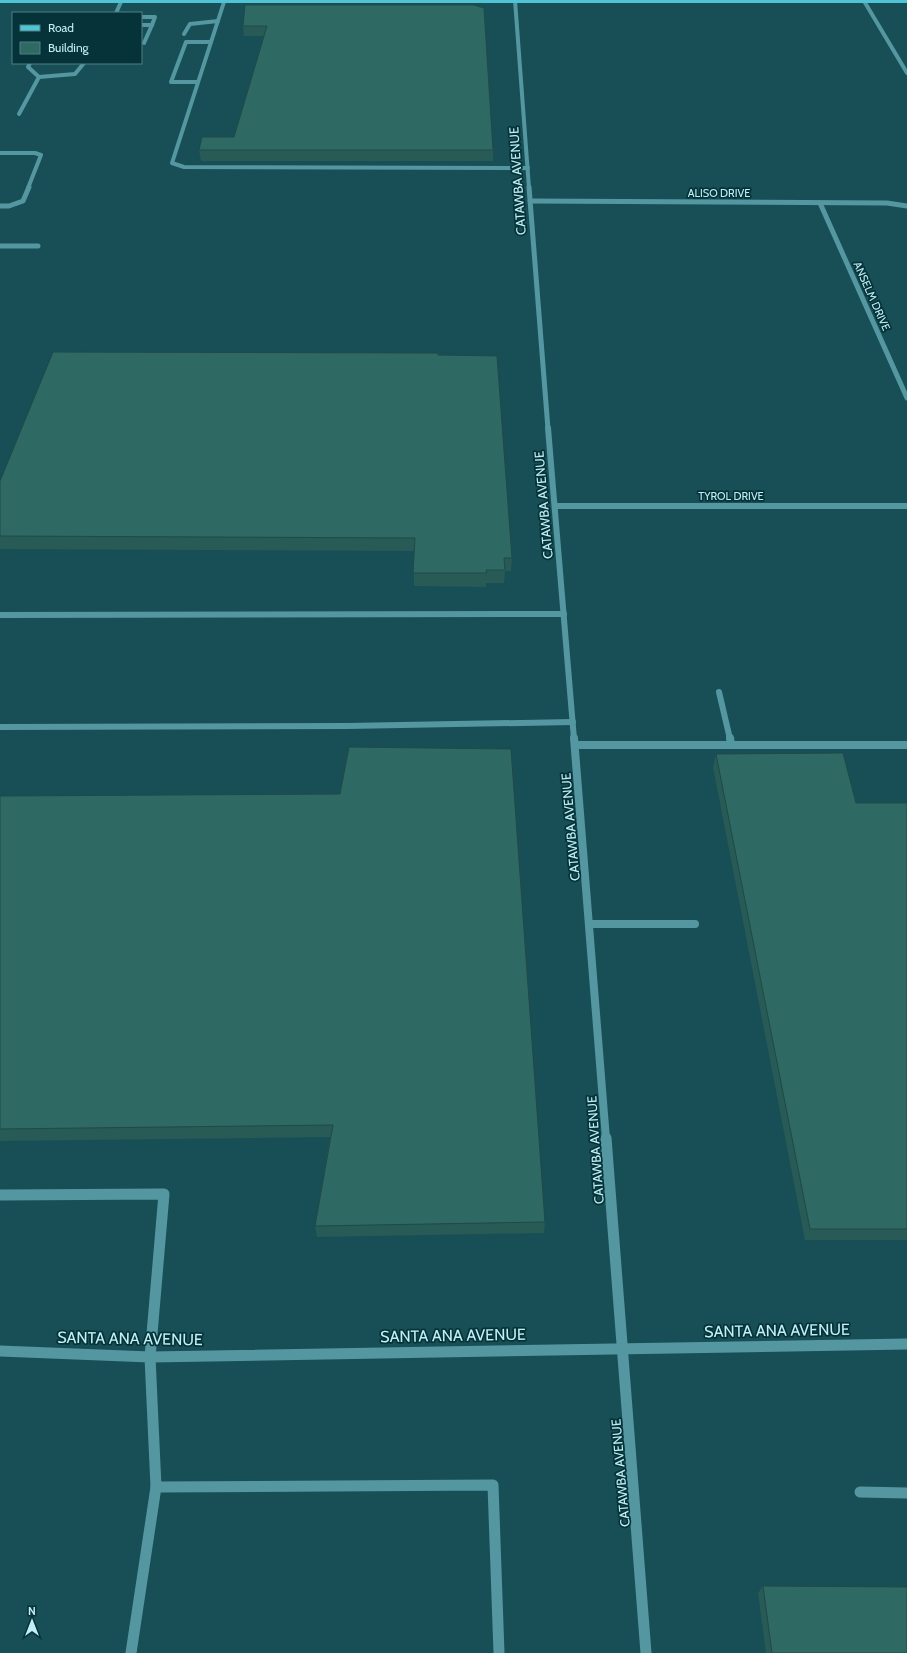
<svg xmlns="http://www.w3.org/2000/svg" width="907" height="1653" viewBox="0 0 907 1653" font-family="Cabin,sans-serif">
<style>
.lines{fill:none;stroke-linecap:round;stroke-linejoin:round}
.service-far4{stroke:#5497a1;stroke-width:4}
.service-far3{stroke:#5497a1;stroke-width:5}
.service-far2{stroke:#5497a1;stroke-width:6}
.service-far1{stroke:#5497a1;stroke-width:8}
.service{stroke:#5497a1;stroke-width:11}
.minor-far4{stroke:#5497a1;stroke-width:4}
.minor-far3{stroke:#5497a1;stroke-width:5}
.minor-far2{stroke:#5497a1;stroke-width:6}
.minor-far1{stroke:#5497a1;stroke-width:8}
.minor{stroke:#5497a1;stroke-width:11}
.tertiary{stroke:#5497a1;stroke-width:11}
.secondary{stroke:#50c4d4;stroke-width:4}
.wall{fill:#285a56}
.building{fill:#2e6964;stroke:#204a46}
.labels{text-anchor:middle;stroke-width:3.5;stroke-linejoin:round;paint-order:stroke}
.far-street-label{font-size:11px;fill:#c1eff6;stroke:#053339}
.street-label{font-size:13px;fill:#c1eff6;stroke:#053339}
.near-street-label{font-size:16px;fill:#c1eff6;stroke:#053339}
</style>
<rect width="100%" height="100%" fill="#184f56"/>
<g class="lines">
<g class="service-far4">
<polyline points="864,1 907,73"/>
<polyline points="224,2 172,163 184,167 528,168"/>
<polyline points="116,13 121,2"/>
<polyline points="141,17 155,17 152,25"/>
<polyline points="141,25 152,25 144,43"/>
<polyline points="184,34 190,24 218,21"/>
<polyline points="30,63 28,67 39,77"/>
<polyline points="198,82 171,82 186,42 211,42"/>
<polyline points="19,114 39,77 75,74 84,63"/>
<polyline points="0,153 35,153 41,155 28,188"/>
</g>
<g class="service-far3">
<polyline points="0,206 9,206 23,201 29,187"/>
<polyline points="0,246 38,246"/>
</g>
<g class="service-far2">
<polyline points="0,615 564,614"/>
<polyline points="719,692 730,739"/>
<polyline points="0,727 347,726 573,722"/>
</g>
<g class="service-far1">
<polyline points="730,738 731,744"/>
<polyline points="575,745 907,745"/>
<polyline points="590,924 695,924"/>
</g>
<g class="service">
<polyline points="0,1195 164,1194 150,1357 156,1487 131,1653"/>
<polyline points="156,1487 493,1485 499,1653"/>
<polyline points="860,1492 907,1493"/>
</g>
<polyline class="minor-far4" points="515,0 529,188"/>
<g class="minor-far3">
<polyline points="529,187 548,429"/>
<polyline points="530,201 887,203 907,206"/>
<polyline points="820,203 907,398"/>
</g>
<g class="minor-far2">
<polyline points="548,428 574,739"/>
<polyline points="556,506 907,506"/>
</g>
<polyline class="minor-far1" points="574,738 606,1139"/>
<polyline class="minor" points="606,1138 646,1653"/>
<polyline class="tertiary" points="0,1351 150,1357 907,1344"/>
<polyline class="secondary" points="0,1 907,1"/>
</g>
<g class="wall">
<polygon points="245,5 493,150 493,161 201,161 199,150 234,137 264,36 244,36 243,26"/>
<polygon points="438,355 512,558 511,571 505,571 504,583 486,583 486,587 414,586 414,551 0,549 0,481"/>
<polygon points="716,754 856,803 907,803 907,1240 805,1240 713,767"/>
<polygon points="0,796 545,1222 544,1233 317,1237 315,1226 330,1137 0,1141"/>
<polygon points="763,1586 907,1653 766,1653 758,1593"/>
</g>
<g class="building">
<polygon points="245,5 474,5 484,8 493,150 199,150 202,137 234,137 267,26 243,26"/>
<polygon points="53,352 438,353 438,355 497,356 512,558 504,558 505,570 486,570 487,573 413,573 415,538 0,536 0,481"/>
<polygon points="349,747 511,749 545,1222 315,1226 333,1125 0,1129 0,796 340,794"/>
<polygon points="843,753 856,803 907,803 907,1229 810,1229 716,754"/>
<polygon points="763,1586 907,1587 907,1653 772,1653"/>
</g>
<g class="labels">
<g class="far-street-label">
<text x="719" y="197">ALISO DRIVE</text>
<text transform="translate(872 296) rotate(66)" y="4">ANSELM DRIVE</text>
<text x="731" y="500">TYROL DRIVE</text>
</g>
<g class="street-label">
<text transform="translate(517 181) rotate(-94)" y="5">CATAWBA AVENUE</text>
<text transform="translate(543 505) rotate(-95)" y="5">CATAWBA AVENUE</text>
<text transform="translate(570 827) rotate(-95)" y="5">CATAWBA AVENUE</text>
<text transform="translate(595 1150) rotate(-94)" y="5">CATAWBA AVENUE</text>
<text transform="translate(620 1473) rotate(-95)" y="5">CATAWBA AVENUE</text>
</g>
<g class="near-street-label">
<text transform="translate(777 1330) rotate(-1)" y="6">SANTA ANA AVENUE</text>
<text transform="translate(453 1335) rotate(-1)" y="6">SANTA ANA AVENUE</text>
<text transform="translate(130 1338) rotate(1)" y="6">SANTA ANA AVENUE</text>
</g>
</g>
<rect x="12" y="12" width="130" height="52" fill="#053339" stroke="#507e85"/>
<rect x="20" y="25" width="20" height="6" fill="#50c4d4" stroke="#507e85"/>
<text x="48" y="32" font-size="12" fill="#c1eff6">Road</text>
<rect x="20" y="42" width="20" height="12" fill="#2e6964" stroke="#507e85"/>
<text x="48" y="52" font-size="12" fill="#c1eff6">Building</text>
<g transform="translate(32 1621)" stroke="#053339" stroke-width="3" paint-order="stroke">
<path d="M0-3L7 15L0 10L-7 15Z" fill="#c1eff6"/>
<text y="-6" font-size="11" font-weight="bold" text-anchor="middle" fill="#c1eff6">N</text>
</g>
</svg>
